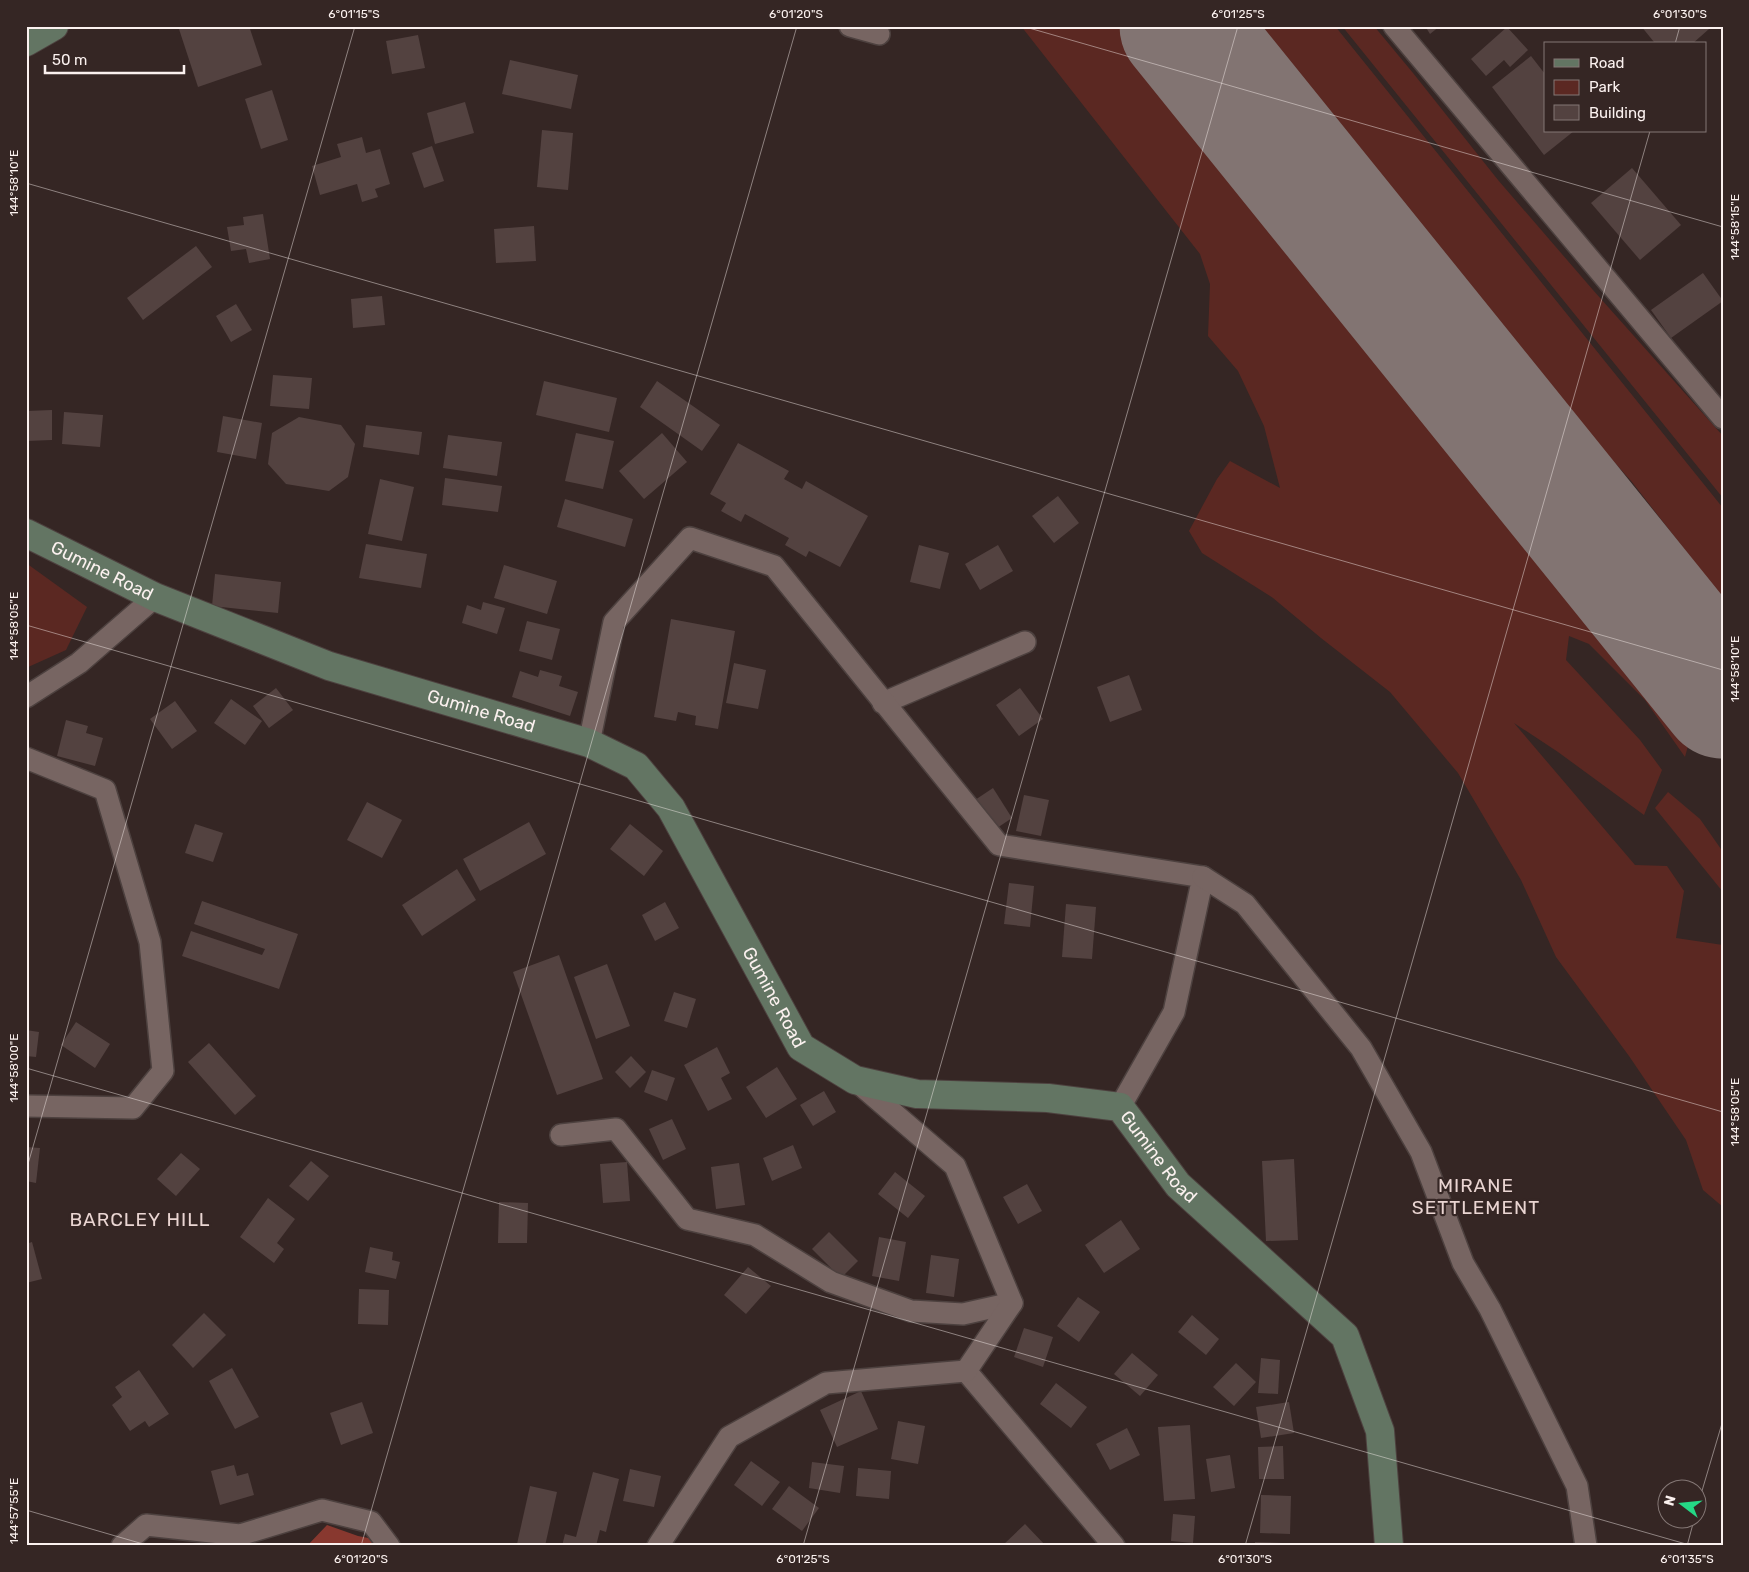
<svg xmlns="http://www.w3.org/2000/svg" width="1749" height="1572" viewBox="0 0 1749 1572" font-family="Rubik,sans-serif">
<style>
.green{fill:#5b2822}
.forest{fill:#88382f}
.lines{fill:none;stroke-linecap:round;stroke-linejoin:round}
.runway{stroke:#827472;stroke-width:125}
.building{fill:#534240}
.minor-casing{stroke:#4d413f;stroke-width:24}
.secondary-casing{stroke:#4d413f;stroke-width:30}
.minor{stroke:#776562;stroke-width:21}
.secondary{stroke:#637563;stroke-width:28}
.ticks{fill:none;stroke:#fbf1ef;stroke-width:1;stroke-opacity:0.45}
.labels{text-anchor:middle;stroke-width:4.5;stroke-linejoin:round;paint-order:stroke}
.street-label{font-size:18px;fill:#fbf1ef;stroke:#352624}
.neighbourhood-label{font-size:19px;letter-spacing:1px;fill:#ead5d2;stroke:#352624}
.neatline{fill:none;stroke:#fbf1ef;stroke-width:2}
.ticks-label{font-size:12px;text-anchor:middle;fill:#fbf1ef}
</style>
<rect width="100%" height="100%" fill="#352624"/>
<g class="green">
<polygon points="1021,26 1127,26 1693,727 1685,757 1645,700 1589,644 1569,636 1566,660 1640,740 1662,770 1644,815 1558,752 1514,723 1635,865 1667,866 1684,891 1676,938 1723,945 1723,1207 1703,1190 1686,1140 1629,1056 1556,957 1521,880 1458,773 1390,692 1321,638 1273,598 1202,553 1189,531 1217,479 1230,461 1280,488 1264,426 1238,371 1208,336 1210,284 1200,254"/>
<polygon points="1253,26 1335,26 1723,508 1723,599 1632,482 1547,387 1417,225"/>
<polygon points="1342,26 1374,26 1413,73 1498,180 1593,290 1723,436 1723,498"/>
<polygon points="26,563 87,607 66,650 26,668"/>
<polygon points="1668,792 1700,819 1723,852 1723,892 1655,808"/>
</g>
<polygon class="forest" points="327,1525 358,1536 410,1546 307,1546"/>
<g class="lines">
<polyline class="runway" points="1182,26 1723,696"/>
</g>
<g class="building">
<polygon points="178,26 249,26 262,65 198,87"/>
<polygon points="1425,26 1440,26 1430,34"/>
<polygon points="1641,26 1706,26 1709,29 1692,44 1652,44 1654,42"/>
<polygon points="1507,27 1528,50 1510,67 1504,60 1486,76 1471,59"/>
<polygon points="418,35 425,68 392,74 386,41"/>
<polygon points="1531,56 1545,74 1545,131 1574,131 1544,155 1492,87"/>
<polygon points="510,60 578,75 571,109 502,94"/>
<polygon points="272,90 288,140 261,149 245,99"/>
<polygon points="465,102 474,133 435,144 427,113"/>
<polygon points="542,130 573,133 568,190 537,187"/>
<polygon points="362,137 366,153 380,149 390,184 375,189 378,197 362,202 357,184 320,195 312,166 341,157 337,144"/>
<polygon points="432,146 444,181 424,188 412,153"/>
<polygon points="1632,168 1681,225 1640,260 1591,203"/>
<polygon points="263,214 270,259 249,263 246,249 231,251 227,227 244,225 243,217"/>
<polygon points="534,226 536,261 496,263 494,229"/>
<polygon points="196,246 212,267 143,320 127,298"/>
<polygon points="1703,273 1723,301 1671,338 1651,310"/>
<polygon points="382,296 385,325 353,328 351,299"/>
<polygon points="236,304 252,330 231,342 216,316"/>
<polygon points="273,375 312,378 309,409 270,406"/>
<polygon points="544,381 617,398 609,432 536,415"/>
<polygon points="657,381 720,425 702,451 640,407"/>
<polygon points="52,410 52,440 26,441 26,411"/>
<polygon points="64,412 103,415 100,447 62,444"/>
<polygon points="223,416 262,423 256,459 217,452"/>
<polygon points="299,417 341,425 355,444 348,477 329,491 286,484 268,464 272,433"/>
<polygon points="366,425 422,432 419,455 363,447"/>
<polygon points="576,433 614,441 603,489 565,481"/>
<polygon points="662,433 687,462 644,499 619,471"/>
<polygon points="448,435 502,442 497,476 443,468"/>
<polygon points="738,443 789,471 784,479 802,489 806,481 868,516 840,567 809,551 806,557 785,545 789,538 745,514 741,522 721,511 726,503 710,494"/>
<polygon points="445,478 502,486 498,512 442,505"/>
<polygon points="380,479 414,487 402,541 368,534"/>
<polygon points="1058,496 1079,523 1054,543 1032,516"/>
<polygon points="565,499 633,519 625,547 557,527"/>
<polygon points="366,544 427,554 421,588 359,578"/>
<polygon points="919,545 949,553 940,589 910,582"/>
<polygon points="998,545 1013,571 980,590 965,564"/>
<polygon points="504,565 557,581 547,614 494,598"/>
<polygon points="215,574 281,582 278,613 212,606"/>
<polygon points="483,602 505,608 497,634 462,623 467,605 481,610"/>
<polygon points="671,619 735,631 718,729 695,725 696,716 678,712 676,721 654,717"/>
<polygon points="527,621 560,629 552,660 519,651"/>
<polygon points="734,663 766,670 758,709 726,703"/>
<polygon points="540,670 562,676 559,686 578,692 570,716 512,697 520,671 538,677"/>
<polygon points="1129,675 1142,710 1110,722 1097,687"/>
<polygon points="276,688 293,710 269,728 253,706"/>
<polygon points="1020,688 1043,719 1019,736 996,705"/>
<polygon points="231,699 262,721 245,745 214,723"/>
<polygon points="175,701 197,731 172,749 150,719"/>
<polygon points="66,720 88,726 86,733 103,738 95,766 57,756"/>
<polygon points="993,788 1012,818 994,830 975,800"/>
<polygon points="1024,795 1049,800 1041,836 1016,831"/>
<polygon points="367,802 402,820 382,858 347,840"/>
<polygon points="529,822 546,854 480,891 463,859"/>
<polygon points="195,824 223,833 213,862 185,853"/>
<polygon points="630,824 663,851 644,876 610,849"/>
<polygon points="457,869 476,900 422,936 402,905"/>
<polygon points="1009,883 1034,886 1030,927 1004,924"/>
<polygon points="202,901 298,934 279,989 182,956 191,931 262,955 265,949 194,924"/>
<polygon points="665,902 679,928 655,941 642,915"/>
<polygon points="1066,904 1096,907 1092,959 1062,957"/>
<polygon points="559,955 603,1079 557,1095 513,972"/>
<polygon points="607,964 630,1026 596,1039 574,977"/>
<polygon points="674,992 696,999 687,1028 664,1021"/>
<polygon points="76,1022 110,1044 95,1068 61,1045"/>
<polygon points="26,1030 39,1032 36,1057 26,1056"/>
<polygon points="209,1043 256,1096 235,1115 188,1062"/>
<polygon points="717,1047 730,1073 721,1078 732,1099 708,1111 684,1065"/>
<polygon points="631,1056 646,1072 630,1088 615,1072"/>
<polygon points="777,1067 797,1099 766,1118 746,1087"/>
<polygon points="652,1070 675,1078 667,1101 644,1092"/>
<polygon points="824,1091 836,1112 813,1126 800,1105"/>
<polygon points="672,1119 686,1149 663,1160 649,1129"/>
<polygon points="793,1145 802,1168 772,1181 763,1158"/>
<polygon points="26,1147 40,1148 36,1183 26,1181"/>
<polygon points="181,1153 200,1169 176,1196 157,1179"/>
<polygon points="1294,1159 1298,1240 1266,1241 1262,1161"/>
<polygon points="311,1161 329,1176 308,1201 289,1186"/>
<polygon points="627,1162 630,1201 603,1203 600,1164"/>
<polygon points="739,1163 745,1205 716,1209 711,1167"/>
<polygon points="895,1172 925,1196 908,1218 878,1194"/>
<polygon points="1027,1184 1042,1211 1018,1224 1003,1197"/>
<polygon points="268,1198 295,1219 277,1243 284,1249 274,1263 240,1237"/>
<polygon points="499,1202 528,1203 527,1243 498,1243"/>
<polygon points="1121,1220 1140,1249 1104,1273 1085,1245"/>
<polygon points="829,1232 858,1261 841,1278 812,1249"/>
<polygon points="879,1237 906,1242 899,1281 872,1276"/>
<polygon points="32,1242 42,1279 26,1283 26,1244"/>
<polygon points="370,1247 393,1252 392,1260 400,1262 396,1279 365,1272"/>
<polygon points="931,1255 959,1259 954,1297 926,1293"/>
<polygon points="748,1267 771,1286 746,1314 724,1295"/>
<polygon points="359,1289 389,1290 388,1325 358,1324"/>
<polygon points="1078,1297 1100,1312 1079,1342 1057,1326"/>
<polygon points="204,1313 226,1335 193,1368 172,1345"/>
<polygon points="1192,1315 1219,1339 1206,1355 1178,1332"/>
<polygon points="1024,1328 1053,1337 1043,1367 1014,1357"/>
<polygon points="1132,1353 1158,1375 1140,1396 1114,1374"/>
<polygon points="1261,1358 1280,1360 1278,1394 1258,1393"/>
<polygon points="1236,1363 1256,1382 1234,1406 1213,1387"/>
<polygon points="232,1368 259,1417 235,1429 209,1381"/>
<polygon points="139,1370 169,1414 149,1427 145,1421 130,1431 112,1405 122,1397 115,1387"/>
<polygon points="1056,1383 1087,1407 1071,1428 1040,1404"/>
<polygon points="861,1391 878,1429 837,1447 820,1410"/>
<polygon points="362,1402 373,1433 341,1445 330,1413"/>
<polygon points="1289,1402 1294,1433 1261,1438 1256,1407"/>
<polygon points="898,1421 925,1426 918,1464 891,1459"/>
<polygon points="1190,1425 1195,1499 1164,1501 1158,1427"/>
<polygon points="1127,1428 1140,1455 1110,1470 1096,1444"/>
<polygon points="1283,1446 1284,1479 1259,1479 1258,1447"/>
<polygon points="1230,1455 1235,1488 1211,1492 1206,1459"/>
<polygon points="751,1461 780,1482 762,1506 734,1485"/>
<polygon points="812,1462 844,1466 840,1493 809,1488"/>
<polygon points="234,1465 237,1476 248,1473 254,1495 220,1505 211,1471"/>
<polygon points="858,1468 891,1471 889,1499 856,1496"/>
<polygon points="630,1469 661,1476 654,1507 623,1501"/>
<polygon points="593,1472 619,1479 606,1532 600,1530 596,1546 562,1546 565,1534 576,1537"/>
<polygon points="530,1486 557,1492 545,1546 527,1546 517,1544"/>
<polygon points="789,1486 819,1508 802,1531 772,1509"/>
<polygon points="1261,1495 1291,1496 1290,1534 1260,1533"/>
<polygon points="1173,1514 1195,1516 1193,1543 1171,1541"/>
<polygon points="1025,1524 1046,1546 1002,1546"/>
<polygon points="1255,1542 1283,1543 1282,1546 1255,1546"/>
</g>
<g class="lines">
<defs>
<g id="minor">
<polyline points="850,26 879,34"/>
<polyline points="1394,26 1723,418"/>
<polyline points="26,697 79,663 155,597"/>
<polyline points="883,703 1025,642"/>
<polyline points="589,743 614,622 690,538 774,566 999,845 1203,877 1174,1012 1120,1107"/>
<polyline points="26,758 105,790 150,942 163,1071 133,1108 26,1106"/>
<polyline points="1203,877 1245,904 1361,1048 1421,1152 1463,1263 1490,1309 1577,1486 1586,1546"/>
<polyline points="561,1135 616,1129 687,1219 755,1235 831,1282 911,1311 963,1314 1012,1303"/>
<polyline points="966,1371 1114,1546"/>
<polyline points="122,1546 146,1525 240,1535 322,1510 371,1522 389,1546"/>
<polyline points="658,1546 729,1437 826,1383 966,1371 1012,1303 955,1166 855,1080"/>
</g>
<g id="secondary">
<polyline points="26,42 54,26"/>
<path id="s1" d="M26 533 155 597 329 666 589 743 636 766 671 808 801 1047 855 1080 917 1094 1048 1098 1120 1107 1178 1185 1345 1336 1380 1431 1389 1546"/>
</g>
</defs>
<use href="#minor" class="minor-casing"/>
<use href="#secondary" class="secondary-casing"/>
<use href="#minor" class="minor"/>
<use href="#secondary" class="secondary"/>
</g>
<path class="ticks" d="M1022 26 1723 227M1675 44 1680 26M26 183 1723 670M26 625 1723 1112M26 1068 1693 1546M26 1171 355 26M26 1510 150 1546M1696 1511 1723 1420M361 1546 797 26M803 1546 1238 26M1245 1546 1650 131M1687 1546 1694 1520"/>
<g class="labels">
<g class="street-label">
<text dy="6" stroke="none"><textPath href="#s1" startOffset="85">Gumine Road</textPath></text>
<text dy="6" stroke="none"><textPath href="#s1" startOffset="490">Gumine Road</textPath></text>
<text dy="6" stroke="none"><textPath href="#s1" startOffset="925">Gumine Road</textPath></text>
<text dy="6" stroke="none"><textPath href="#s1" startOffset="1375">Gumine Road</textPath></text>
</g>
<g class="neighbourhood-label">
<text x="1476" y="1192">MIRANE<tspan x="1476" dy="22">SETTLEMENT</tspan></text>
<text x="140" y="1226">BARCLEY HILL</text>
</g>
</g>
<rect width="1749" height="1572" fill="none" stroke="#352624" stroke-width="55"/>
<rect x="1544" y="42" width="162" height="90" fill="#352624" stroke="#847775"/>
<rect x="1554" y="59" width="25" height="8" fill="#637563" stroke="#847775"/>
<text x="1589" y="68" font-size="15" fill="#fbf1ef">Road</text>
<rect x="1554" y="80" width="25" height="15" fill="#5b2822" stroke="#847775"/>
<text x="1589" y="92" font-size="15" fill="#fbf1ef">Park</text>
<rect x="1554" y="105" width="25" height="15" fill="#534240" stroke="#847775"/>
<text x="1589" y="118" font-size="15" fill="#fbf1ef">Building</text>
<g transform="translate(1682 1504) rotate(286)"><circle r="24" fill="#352624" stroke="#847775"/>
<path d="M0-4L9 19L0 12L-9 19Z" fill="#25d886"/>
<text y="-8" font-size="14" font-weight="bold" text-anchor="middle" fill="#fbf1ef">N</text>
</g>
<path d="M45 65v8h139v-8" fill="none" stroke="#fbf1ef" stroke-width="2.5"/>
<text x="52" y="65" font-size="15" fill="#fbf1ef" stroke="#352624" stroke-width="4" paint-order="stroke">50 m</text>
<rect x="28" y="28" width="1694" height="1516" class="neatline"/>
<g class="ticks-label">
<text x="354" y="18">6°01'15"S</text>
<text x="796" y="18">6°01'20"S</text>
<text x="1238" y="18">6°01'25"S</text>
<text x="1680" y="18">6°01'30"S</text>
<text transform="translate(14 183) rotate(-90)" y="4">144°58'10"E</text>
<text transform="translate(1735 227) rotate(-90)" y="4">144°58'15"E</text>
<text transform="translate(14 626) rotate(-90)" y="4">144°58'05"E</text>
<text transform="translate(1735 669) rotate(-90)" y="4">144°58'10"E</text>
<text transform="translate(14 1068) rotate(-90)" y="4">144°58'00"E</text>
<text transform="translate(1735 1112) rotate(-90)" y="4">144°58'05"E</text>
<text transform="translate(14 1511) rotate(-90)" y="4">144°57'55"E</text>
<text x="361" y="1563">6°01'20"S</text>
<text x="803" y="1563">6°01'25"S</text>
<text x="1245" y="1563">6°01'30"S</text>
<text x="1687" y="1563">6°01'35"S</text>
</g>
</svg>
